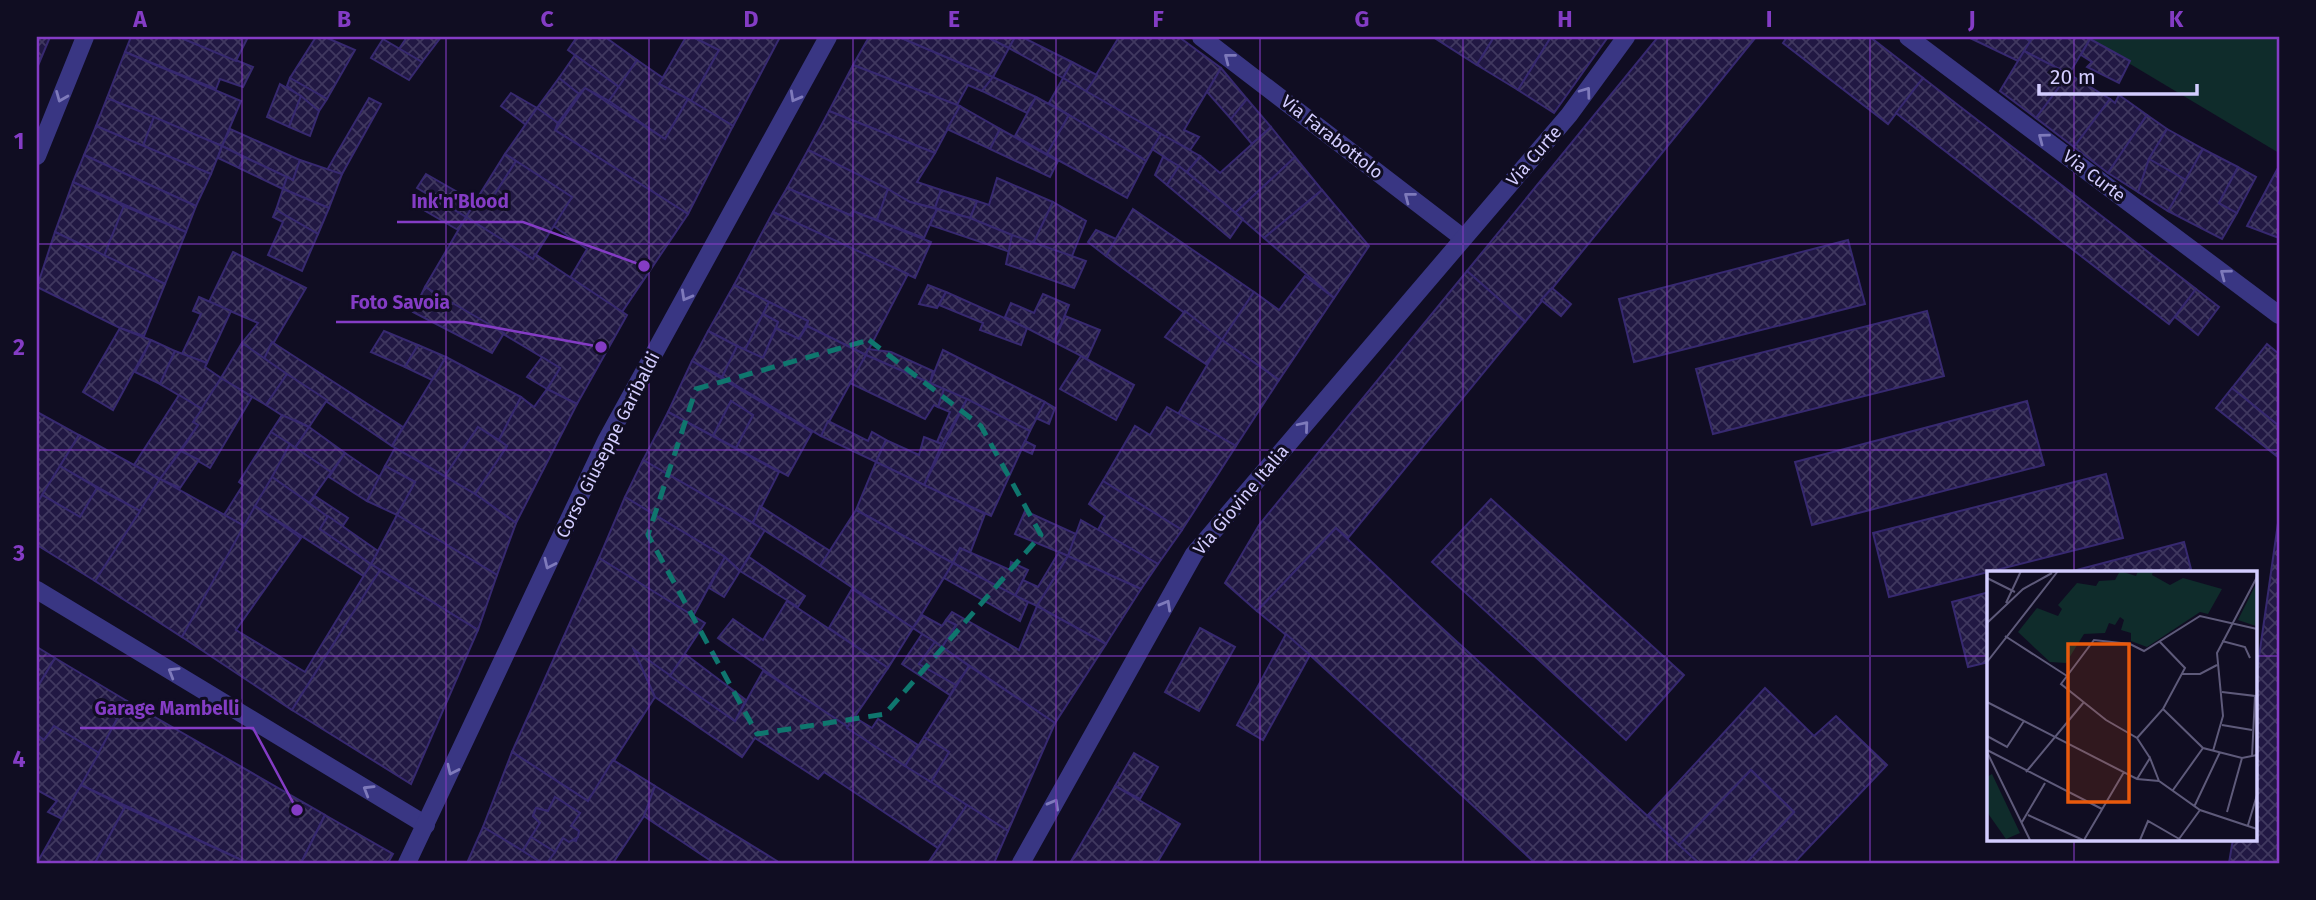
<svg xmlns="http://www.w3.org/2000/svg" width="2316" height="900" viewBox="0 0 2316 900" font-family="'Fira Sans',sans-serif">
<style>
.garden{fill:#0f2c2b}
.building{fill:url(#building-cross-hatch);stroke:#372970;stroke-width:2}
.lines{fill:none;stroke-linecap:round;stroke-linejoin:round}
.street{stroke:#393683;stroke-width:18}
.oneway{stroke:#7e7abb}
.marked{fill:none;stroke:#0f766e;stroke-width:5;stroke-dasharray:14 9;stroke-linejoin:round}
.grid{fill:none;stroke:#843cc5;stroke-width:2;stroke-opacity:0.55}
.labels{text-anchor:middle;stroke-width:6;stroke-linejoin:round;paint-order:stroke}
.street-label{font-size:18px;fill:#d3cdff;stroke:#100d22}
.inset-road{fill:none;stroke:#5e5a7a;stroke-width:2}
.view{fill:#e8590c;fill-opacity:0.15;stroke:#e8590c;stroke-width:3.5}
.inset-edge{fill:none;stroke:#d3cdff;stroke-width:3.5}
.leader{fill:none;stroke:#843cc5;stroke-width:2.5}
.callout-dot{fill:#843cc5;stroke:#100d22;stroke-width:2.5}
.callout-label{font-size:19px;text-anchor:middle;font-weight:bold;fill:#843cc5;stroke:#100d22;stroke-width:6;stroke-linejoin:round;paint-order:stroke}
.neatline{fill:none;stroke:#843cc5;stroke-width:2.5}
.grid-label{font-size:23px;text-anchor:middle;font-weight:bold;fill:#843cc5}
</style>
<defs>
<pattern id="building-cross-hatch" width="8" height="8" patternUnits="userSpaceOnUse" patternTransform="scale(1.75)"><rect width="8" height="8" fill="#211843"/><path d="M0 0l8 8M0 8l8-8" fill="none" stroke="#40385f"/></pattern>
</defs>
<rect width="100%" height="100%" fill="#100d22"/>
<polygon class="garden" points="2085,37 2279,37 2279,153"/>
<g class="building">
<polygon points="37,37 50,37 37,68"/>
<polygon points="131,37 179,37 253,67 243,87 220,79 216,89 125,52"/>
<polygon points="179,37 248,37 236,61"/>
<polygon points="316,37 325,37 355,50 327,99 290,78"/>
<polygon points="407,37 441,37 422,62 399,49"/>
<polygon points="577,37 605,37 637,60 619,87 568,50"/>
<polygon points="686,37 693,37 719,50 691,101 659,84"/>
<polygon points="693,37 780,37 733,126 691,101 719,50"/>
<polygon points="869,37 899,37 993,77 982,91 968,85 957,105 853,65"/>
<polygon points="899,37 987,37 1009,48 993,77"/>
<polygon points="987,37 1015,37 1009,48"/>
<polygon points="1015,37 1022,37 1072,62 1063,78 1009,48"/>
<polygon points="1119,37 1179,37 1221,68 1184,130 1199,137 1190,150 1085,93"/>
<polygon points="1433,37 1494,37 1477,65"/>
<polygon points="1494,37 1551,37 1518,90 1477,65"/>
<polygon points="1551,37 1608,37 1554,113 1518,90"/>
<polygon points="1658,37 1756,37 1525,322 1467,271"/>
<polygon points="1787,37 1870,37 1923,78 1888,124 1783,43"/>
<polygon points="1968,37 2023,37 2031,41 2018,61"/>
<polygon points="2033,37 2086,37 2090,39 2069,74 2024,51"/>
<polygon points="383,39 422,62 409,80 371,58"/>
<polygon points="2090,39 2130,61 2119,83 2087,67 2092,62 2081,55"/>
<polygon points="2024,51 2069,74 2036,118 2000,91"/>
<polygon points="125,52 241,101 222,146 107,98"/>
<polygon points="575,55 619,87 609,101 585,88 579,94 559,78"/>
<polygon points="637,60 663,78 659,84 688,99 665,139 609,101"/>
<polygon points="1072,62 1097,75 1085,93 1063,78"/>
<polygon points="853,65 960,106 935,153 829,111"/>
<polygon points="1221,68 1247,99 1231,119 1207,92"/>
<polygon points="2069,74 2110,99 2074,147 2036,118"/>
<polygon points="993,77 1036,97 1027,113 982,91"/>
<polygon points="290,78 327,99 319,111 287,86"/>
<polygon points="559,78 579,94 558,123 537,108"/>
<polygon points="1063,78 1161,134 1146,161 1049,103"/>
<polygon points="1923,78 2196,289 2169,324 1896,113"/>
<polygon points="280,84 301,96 289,127 267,117"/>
<polygon points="585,88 665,139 688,99 733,126 688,214 555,130"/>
<polygon points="511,93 537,108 526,125 501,106"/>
<polygon points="2119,95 2147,115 2108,173 2074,147 2110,99 2115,103"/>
<polygon points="301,96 319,111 310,136 289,127"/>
<polygon points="1036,97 1069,115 1047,154 1015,136"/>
<polygon points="107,98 154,117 143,146 96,126"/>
<polygon points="369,98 381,104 342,174 327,170"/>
<polygon points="1247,99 1271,127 1252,144 1231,119"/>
<polygon points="960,106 1000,129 990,149 947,129"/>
<polygon points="537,108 558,123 555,130 688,214 622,312 570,278 587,249 552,225 572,197 505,154"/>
<polygon points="829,111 935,153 917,182 941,190 935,208 910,202 808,150"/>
<polygon points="1069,115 1146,161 1127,198 1047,154"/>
<polygon points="2147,115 2167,129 2149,159 2138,192 2108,173"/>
<polygon points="154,117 222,146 211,174 143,146"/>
<polygon points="96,126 211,174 196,206 84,155"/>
<polygon points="1271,127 1295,157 1235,213 1187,172 1200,156 1220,173"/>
<polygon points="230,129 300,160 293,180 222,146"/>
<polygon points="1000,129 1058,161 1050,177 990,149"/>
<polygon points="2167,129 2203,149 2186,180 2149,159"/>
<polygon points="1161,134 1200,156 1187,172 1152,149"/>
<polygon points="222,146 244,157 239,168 218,158"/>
<polygon points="2203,149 2238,167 2219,203 2237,213 2222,239 2168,211"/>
<polygon points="808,150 888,189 877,220 853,211 852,216 787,188"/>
<polygon points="505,154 516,161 486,208 475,202"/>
<polygon points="84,155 196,206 186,232 73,182"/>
<polygon points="244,157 287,177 283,189 239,168"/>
<polygon points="1163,157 1179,166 1167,185 1155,175"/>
<polygon points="1295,157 1322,190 1264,238 1235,213"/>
<polygon points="2149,159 2186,180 2168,211 2138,192"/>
<polygon points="300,160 342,174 329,208 283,189 287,177 293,180"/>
<polygon points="516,161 572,197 533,259 466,217 475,202 486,208"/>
<polygon points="1179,166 1243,219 1230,238 1167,185"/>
<polygon points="2279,166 2279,238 2247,226"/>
<polygon points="2238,167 2256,177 2237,213 2219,203"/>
<polygon points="426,174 475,202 466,217 417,188"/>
<polygon points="997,178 1053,202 1033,244 970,218 977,201 989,205"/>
<polygon points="73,182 124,206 104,256 55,232"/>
<polygon points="787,188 852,216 853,211 931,242 915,278 773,212"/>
<polygon points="283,189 329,208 318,234 276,210"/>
<polygon points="888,189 910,202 937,209 924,238 877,220"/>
<polygon points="941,190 977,201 970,218 935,208"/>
<polygon points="1322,190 1369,246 1334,298 1264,238"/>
<polygon points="431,196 466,217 458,230 422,209"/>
<polygon points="1053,202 1086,221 1072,256 1033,244"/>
<polygon points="124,206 186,232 165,284 104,256"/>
<polygon points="937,209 970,218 1012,235 1010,252 930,225"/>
<polygon points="1133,209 1254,292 1222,340 1106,256"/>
<polygon points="276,210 318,234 302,271 268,255 283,222 273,217"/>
<polygon points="773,212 908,274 866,355 807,326 808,321 734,285"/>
<polygon points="466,217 533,259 535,254 627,315 577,404 547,389 560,368 425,287"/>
<polygon points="1096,230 1116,239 1106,256 1088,242"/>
<polygon points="55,232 165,284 144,336 120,328 37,287"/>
<polygon points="1012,235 1086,261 1074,288 1006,264"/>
<polygon points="1848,240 1865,304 1634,362 1619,299"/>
<polygon points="233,252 306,288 264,359 242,343 258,323 209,302"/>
<polygon points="1467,271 1525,322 1348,538 1336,528 1257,611 1225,583 1259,525"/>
<polygon points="1305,276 1334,298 1279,380 1222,340 1254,292 1279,310"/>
<polygon points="734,285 769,302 745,350 708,331"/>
<polygon points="928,285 946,292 937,308 919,304"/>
<polygon points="425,287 504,333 492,353 413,312"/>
<polygon points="1552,288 1571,304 1561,316 1541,300"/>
<polygon points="2196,289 2219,307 2198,335 2175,317"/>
<polygon points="946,292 1027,328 1021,345 980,330 983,323 939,305"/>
<polygon points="1043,294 1069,305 1054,342 1005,317 1011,303 1034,313"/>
<polygon points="199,297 231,311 207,363 182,354 201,314 193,311"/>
<polygon points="769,302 808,321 799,339 776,328 778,322 763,314"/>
<polygon points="1185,311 1222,340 1206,364 1165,337"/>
<polygon points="1927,311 1944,376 1713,434 1696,369"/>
<polygon points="763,314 778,322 763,358 745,350"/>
<polygon points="1065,316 1100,330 1087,359 1054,342"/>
<polygon points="807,326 866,355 821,436 722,377 737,346 763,358 776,328 799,339"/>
<polygon points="120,328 151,340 113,410 83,392"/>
<polygon points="384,331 418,345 405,367 371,352"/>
<polygon points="708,331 737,346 722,377 692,361"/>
<polygon points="151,340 175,351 160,384 135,372"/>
<polygon points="1222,340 1279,380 1236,446 1178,414"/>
<polygon points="272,342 403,427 392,446 264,359"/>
<polygon points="242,343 287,374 266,405 221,378"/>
<polygon points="2267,344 2279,354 2279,426 2232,388"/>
<polygon points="418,345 446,357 432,380 405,367"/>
<polygon points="868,349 891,352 933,371 930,383 866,355"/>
<polygon points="943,350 1045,402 1030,431 930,383"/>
<polygon points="175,351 207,363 205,367 221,378 202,409 160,384"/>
<polygon points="866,355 944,389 938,407 934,405 925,419 850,383"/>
<polygon points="1081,356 1134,385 1116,420 1060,389"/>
<polygon points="446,357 521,397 499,440 478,427 445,476 392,446"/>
<polygon points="542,357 560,368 547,389 527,377"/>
<polygon points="692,361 812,432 788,476 736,448 753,415 731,401 713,436 668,412"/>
<polygon points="287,374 327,400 309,427 295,420 294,423 266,405"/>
<polygon points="221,378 252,397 210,468 181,451 198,425 193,422"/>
<polygon points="2232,388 2279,426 2279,458 2216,408"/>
<polygon points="547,389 577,404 516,523 475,494 507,446 499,440 521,397 534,407"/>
<polygon points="944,389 967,399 942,444 937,442 950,412 938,407"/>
<polygon points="179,395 202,409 193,422 198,425 160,479 134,465"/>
<polygon points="967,399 1030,431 991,516 924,485"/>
<polygon points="731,401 753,415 736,448 713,436"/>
<polygon points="2027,401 2044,465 1812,525 1795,462"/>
<polygon points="1045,402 1055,408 1049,424 1036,418"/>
<polygon points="1167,407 1236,446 1182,530 1103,481 1135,426 1150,435"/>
<polygon points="37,412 79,435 37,504"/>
<polygon points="668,412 779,472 753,523 643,460"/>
<polygon points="282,415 309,427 295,448 271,432"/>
<polygon points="828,421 868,441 872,432 886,440 876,462 821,436"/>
<polygon points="309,427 345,453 331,472 295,448"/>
<polygon points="478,427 507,446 475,494 445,476"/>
<polygon points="271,432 290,444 246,527 224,515 243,485 239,482"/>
<polygon points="79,435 160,479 140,511 60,466"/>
<polygon points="924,437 942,444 924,485 876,462 886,440 919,455"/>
<polygon points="1025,441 1035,446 1032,454 1021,449"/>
<polygon points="290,444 331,472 309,503 272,477"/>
<polygon points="395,448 475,494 516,523 497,575 397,515 415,482 385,466"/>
<polygon points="181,451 199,460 180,488 160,479"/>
<polygon points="345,453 380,477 367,501 329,477"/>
<polygon points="643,460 765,530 740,571 725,557 625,497"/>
<polygon points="876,462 985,514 970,553 960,548 953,563 856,510"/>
<polygon points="60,466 97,488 80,517 42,495"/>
<polygon points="385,466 415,482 397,515 367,501"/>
<polygon points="2106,474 2123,538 1889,597 1873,533"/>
<polygon points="272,477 328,516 320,529 371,564 365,577 255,506"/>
<polygon points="160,479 246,527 182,637 95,581"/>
<polygon points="1103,481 1182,530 1158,564 1098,530 1105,516 1089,504"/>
<polygon points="97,488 140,511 95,581 37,545 37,504 42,495 80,517"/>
<polygon points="315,496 348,518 342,527 309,503"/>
<polygon points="625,497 725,557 693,616 599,558"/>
<polygon points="1491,499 1684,675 1626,740 1432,562"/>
<polygon points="255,506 301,538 236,630 305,672 371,564 380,570 292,710 182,637"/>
<polygon points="760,506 830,551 820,566 753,523"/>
<polygon points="856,510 953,563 913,628 820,566"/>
<polygon points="1025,511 1076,534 1068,556 1015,534"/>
<polygon points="397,515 497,575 478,630 371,564"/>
<polygon points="328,516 378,551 371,564 320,529"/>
<polygon points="2279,516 2279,863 2229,863 2233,839 2255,839 2255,685"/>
<polygon points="1081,520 1158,564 1141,589 1068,556"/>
<polygon points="1336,528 1419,607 1699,863 1535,863 1310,655 1257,611"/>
<polygon points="2184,542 2192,573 2065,573"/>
<polygon points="960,548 1010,570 1011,562 1028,570 1015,596 953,563"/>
<polygon points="1059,552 1068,556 1037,606 1015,596 1023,580 1038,587"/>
<polygon points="1068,556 1141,589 1106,644 1037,606"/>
<polygon points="725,557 740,571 724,597 709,588"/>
<polygon points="749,557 805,596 798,607 740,571"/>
<polygon points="599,558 705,623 670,676 634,650 655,697 588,801 512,752"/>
<polygon points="953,563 1028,602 1020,621 944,578"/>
<polygon points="380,570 478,630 411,784 292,710"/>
<polygon points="852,589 913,628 888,668 829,628"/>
<polygon points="1989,592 1989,662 1968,667 1952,602"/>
<polygon points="787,601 888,668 847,728 718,638 733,619 763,640"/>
<polygon points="1037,606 1106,644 1055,723 942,647 956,625 946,620 952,612 1019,650"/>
<polygon points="922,615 942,626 946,620 956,625 942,647 913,628"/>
<polygon points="1200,628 1235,647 1199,711 1165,692"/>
<polygon points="922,634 935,642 919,664 956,685 950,695 902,664"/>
<polygon points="1286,634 1310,655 1263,740 1237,725"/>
<polygon points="935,642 969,666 956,685 919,664"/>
<polygon points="37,647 55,658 37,688"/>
<polygon points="634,650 735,721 763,671 967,805 938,848 824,772 818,779 755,738 742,757 655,697"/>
<polygon points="685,654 746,700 735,721 670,676"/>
<polygon points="55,658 127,701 99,753 54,726 44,740 37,735 37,688"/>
<polygon points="969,666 1055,723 1008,831 931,782 949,752 924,737"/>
<polygon points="1765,688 1814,736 1836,716 1887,765 1794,863 1746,863 1794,812 1751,770 1679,845 1648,815"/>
<polygon points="127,701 325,815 301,863 248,863 81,785"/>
<polygon points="854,717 872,728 878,719 918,745 905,766 847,728"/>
<polygon points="54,726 99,753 62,819 48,812 57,801 37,790 37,735 44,740"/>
<polygon points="924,737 949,752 931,782 905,766"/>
<polygon points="512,752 588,801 613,760 655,786 644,816 613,863 547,863 563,838 576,841 579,831 571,826 580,813 555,797 548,811 536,808 533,816 540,823 523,851 483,827"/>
<polygon points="1134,753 1158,767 1140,799 1115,786"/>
<polygon points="1751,770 1794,812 1746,863 1699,863 1679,845"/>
<polygon points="81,785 125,807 95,863 37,863"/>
<polygon points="655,786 777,861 776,863 714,863 644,816"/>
<polygon points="1115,786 1180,824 1157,863 1070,863"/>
<polygon points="555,797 580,813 571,826 579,831 578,837 569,842 563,838 555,852 531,837 540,823 533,816 536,808 548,811"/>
<polygon points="967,805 1008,831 994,863 928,863"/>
<polygon points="125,807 248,863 95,863"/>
<polygon points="325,815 393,854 388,863 301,863"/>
<polygon points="483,827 523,851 542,863 467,863"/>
<polygon points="531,837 555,852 547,863 542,863 523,851"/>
</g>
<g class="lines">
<g class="street">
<polyline points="1201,37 1463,238"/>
<polyline points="1908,37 2279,315"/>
<polyline points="37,156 85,37"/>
<polyline points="37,590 426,825"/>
<polyline points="407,863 606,441 828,37"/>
<polyline points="1021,863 1194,554 1569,115 1626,37"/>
</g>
</g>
<defs><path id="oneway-chevron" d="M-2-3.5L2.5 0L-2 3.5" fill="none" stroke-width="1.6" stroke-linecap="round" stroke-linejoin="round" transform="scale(1.75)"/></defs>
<g class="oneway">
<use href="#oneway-chevron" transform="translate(1229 58) rotate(-142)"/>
<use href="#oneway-chevron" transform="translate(1586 92) rotate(-54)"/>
<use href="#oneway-chevron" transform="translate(61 97) rotate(112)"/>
<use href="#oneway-chevron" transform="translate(795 97) rotate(119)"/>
<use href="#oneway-chevron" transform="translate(2043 138) rotate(-143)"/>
<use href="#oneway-chevron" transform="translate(1409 197) rotate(-142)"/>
<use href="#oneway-chevron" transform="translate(2225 274) rotate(-143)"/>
<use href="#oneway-chevron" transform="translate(686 296) rotate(119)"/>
<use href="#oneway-chevron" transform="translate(1304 426) rotate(-50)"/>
<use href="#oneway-chevron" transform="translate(549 564) rotate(115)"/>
<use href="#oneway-chevron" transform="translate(1166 605) rotate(-61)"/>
<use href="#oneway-chevron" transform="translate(173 672) rotate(-149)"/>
<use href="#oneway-chevron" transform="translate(452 770) rotate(115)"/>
<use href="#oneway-chevron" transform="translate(368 790) rotate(-149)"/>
<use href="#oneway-chevron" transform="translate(1054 804) rotate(-61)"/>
</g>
<path class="marked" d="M869 340 981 426 1041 535 885 714 757 734 648 535 696 389Z"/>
<path class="grid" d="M242 37V863M446 37V863M649 37V863M853 37V863M1056 37V863M1260 37V863M1463 37V863M1667 37V863M1870 37V863M2074 37V573M37 244H2279M37 450H2279M37 656H1989M2255 656H2279M2074 839V863"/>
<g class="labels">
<g class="street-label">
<text transform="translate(1332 137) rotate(38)" y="6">Via Farabottolo</text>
<text transform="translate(1534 156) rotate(-49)" y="6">Via Curte</text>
<text transform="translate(2094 176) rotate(37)" y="6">Via Curte</text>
<text transform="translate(608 445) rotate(-63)" y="6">Corso Giuseppe Garibaldi</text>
<text transform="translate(1241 500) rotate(-50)" y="6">Via Giovine Italia</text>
</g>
</g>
<g transform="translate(1987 571)">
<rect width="270" height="270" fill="#100d22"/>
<path d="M5 203 33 262 19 268 0 241V206Z" fill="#0f2c2b"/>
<path d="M133 0 149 5 151 0H166L165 4 183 14 196 7 235 18 221 43 213 41 160 76 144 70V62L134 59 137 49 133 46 128 54 122 52 118 62 97 63 79 92 63 91 31 61 50 37 71 45 75 38 71 34 90 12 109 15 112 10 128 9ZM269 13 270 55H269L251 49Z" fill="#0f2c2b"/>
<path class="inset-road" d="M0 7 28 21M19 32 34 0M0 52 36 18 65 2M18 65 80 105M235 70 258 76 263 87M0 91 71 0M195 103H213L230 94M235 121 268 125 265 186M0 131 150 208 172 210 213 239 270 258M176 138 216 177 255 187 270 184M235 154 265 159M0 165 20 176 37 150M150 167 176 138 198 97 173 71M0 179 115 238M226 180 236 145 230 82 270 6M0 181 43 269M163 187 150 167 119 149 74 113 107 69 143 73 157 80 213 45 270 58M39 201 97 131M150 208 163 187 172 210M186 219 216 177M207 236 233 181M240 241 255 187M41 244 96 269M35 251 58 212M261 254 270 224M192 268 213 239M97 269 137 201M153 269 161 250 194 269"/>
<path class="view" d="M81 73H142V231H81Z"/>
<rect width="270" height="270" class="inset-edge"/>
</g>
<path class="leader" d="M644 266L523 222H397M601 347L464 322H336M297 810L253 728H80"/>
<g class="callout-dot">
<circle cx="644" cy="266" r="7"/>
<circle cx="601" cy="347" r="7"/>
<circle cx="297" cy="810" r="7"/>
</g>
<g class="callout-label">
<text x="460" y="208">Ink'n'Blood</text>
<text x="400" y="309">Foto Savoia</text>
<text x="167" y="715">Garage Mambelli</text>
</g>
<rect width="2316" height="900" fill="none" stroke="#100d22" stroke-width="77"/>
<path d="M2039 84v10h158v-10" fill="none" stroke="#d3cdff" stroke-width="3.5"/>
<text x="2050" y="84" font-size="21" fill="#d3cdff" stroke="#100d22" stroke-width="5" paint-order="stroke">20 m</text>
<rect x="38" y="38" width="2240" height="824" class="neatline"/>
<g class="grid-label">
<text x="140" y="27">A</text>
<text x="344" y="27">B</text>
<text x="547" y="27">C</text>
<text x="751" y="27">D</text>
<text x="954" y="27">E</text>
<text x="1158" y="27">F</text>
<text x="1362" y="27">G</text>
<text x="1565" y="27">H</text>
<text x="1769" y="27">I</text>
<text x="1972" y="27">J</text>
<text x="2176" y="27">K</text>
<text x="19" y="149">1</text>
<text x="19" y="355">2</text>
<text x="19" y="561">3</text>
<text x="19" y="767">4</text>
</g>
</svg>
